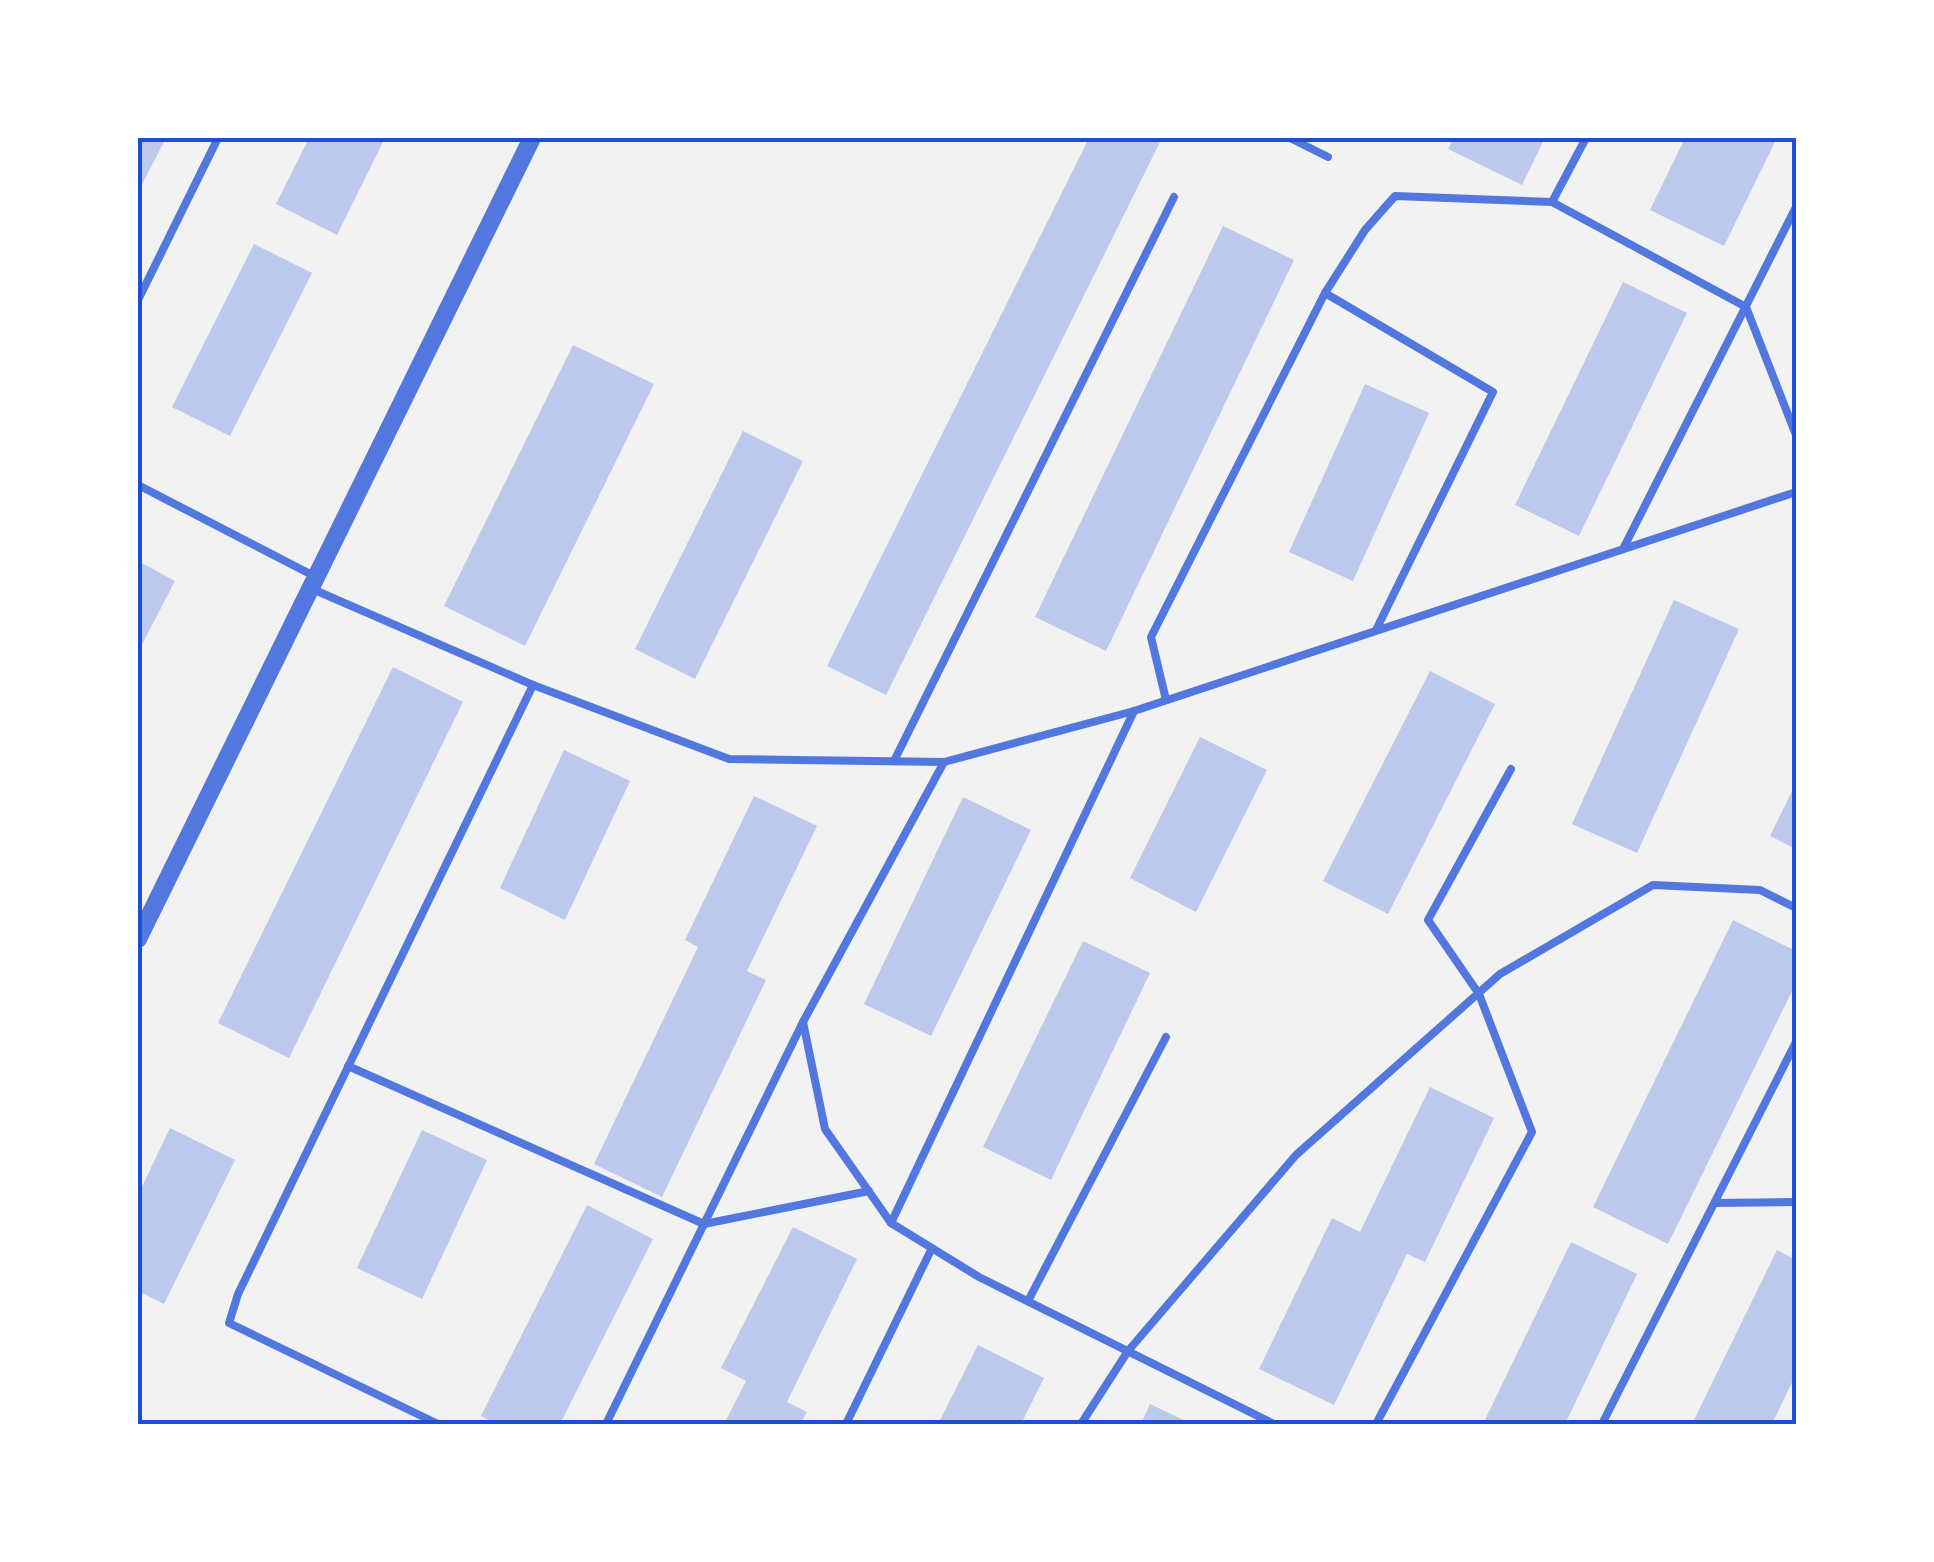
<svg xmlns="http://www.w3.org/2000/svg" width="1934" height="1562" viewBox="0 0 1934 1562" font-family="Inter,sans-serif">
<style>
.building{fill:#bdc9ec}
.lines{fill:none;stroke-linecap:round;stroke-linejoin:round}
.service{stroke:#5277de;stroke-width:8}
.tertiary{stroke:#5277de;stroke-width:18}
.neatline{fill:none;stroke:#1d4ed8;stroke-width:4}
</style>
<rect width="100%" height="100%" fill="#f2f2f2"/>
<g class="building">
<polygon points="138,138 166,138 138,192"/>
<polygon points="309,138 385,138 337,235 276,204"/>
<polygon points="1089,138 1162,138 886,695 827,666"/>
<polygon points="1454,138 1545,138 1522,185 1448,149"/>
<polygon points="1685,138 1777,138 1724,246 1650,210"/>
<polygon points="1223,226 1294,260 1106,651 1035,617"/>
<polygon points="254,244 312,273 230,436 172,407"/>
<polygon points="1623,282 1687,313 1579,536 1515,505"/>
<polygon points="573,345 654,384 525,646 444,606"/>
<polygon points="1365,384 1429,413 1353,581 1289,552"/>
<polygon points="743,431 803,461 695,679 635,649"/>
<polygon points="138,561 175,581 138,652"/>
<polygon points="1674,600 1739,629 1637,853 1572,824"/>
<polygon points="393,667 463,702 289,1058 218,1023"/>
<polygon points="1430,671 1495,704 1388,914 1323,881"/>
<polygon points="1200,737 1267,770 1196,912 1130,878"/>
<polygon points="564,750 630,781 565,920 500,888"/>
<polygon points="1796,783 1796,849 1770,836"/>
<polygon points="754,796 817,826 747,971 766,980 662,1197 594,1164 698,947 685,940"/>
<polygon points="963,797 1031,830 931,1036 864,1004"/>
<polygon points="1733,920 1796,951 1796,983 1668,1244 1593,1207"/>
<polygon points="1083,941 1150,973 1051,1180 983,1147"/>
<polygon points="1430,1087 1494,1118 1425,1262 1407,1254 1334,1405 1259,1369 1332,1218 1360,1232"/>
<polygon points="170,1128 235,1160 164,1304 138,1291 138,1195"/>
<polygon points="422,1130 487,1160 422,1299 357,1268"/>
<polygon points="587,1205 653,1239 560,1424 497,1424 481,1416"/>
<polygon points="793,1227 857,1259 787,1402 807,1412 800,1424 724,1424 746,1381 721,1368"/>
<polygon points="1571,1242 1637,1274 1565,1424 1483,1424"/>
<polygon points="1777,1250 1796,1260 1796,1374 1772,1424 1692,1424"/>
<polygon points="978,1345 1044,1378 1021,1424 938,1424"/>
<polygon points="1150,1404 1192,1424 1141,1424"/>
</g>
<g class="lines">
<g class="service">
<polyline points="1290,138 1328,157"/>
<polyline points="1586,138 1552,202 1746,307 1796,435"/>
<polyline points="1325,293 1493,392 1376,630"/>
<polyline points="138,300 218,138"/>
<polyline points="138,485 316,577"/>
<polyline points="1623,549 1796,207"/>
<polyline points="310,588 533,685 729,759 944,762 1134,711 1796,492"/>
<polyline points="1166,700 1151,637 1325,293 1365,230 1395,196 1552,202"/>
<polyline points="894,761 1174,197"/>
<polyline points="944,762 803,1022 825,1129 891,1223 979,1277 1274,1424"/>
<polyline points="348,1066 704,1224 869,1191"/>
<polyline points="1715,1203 1796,1202"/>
<polyline points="891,1223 1134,711"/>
<polyline points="1028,1301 1166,1037"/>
<polyline points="438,1424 229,1323 238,1294 533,685"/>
<polyline points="606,1424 803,1022"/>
<polyline points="846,1424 932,1248"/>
<polyline points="1081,1424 1128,1351 1296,1155 1500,974 1653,885 1760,890 1796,908"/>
<polyline points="1376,1424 1532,1132 1479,994 1428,920 1511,769"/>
<polyline points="1602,1424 1796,1042"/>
</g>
<polyline class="tertiary" points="138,939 532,138"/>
</g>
<rect width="1934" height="1562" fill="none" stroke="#ffffff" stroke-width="280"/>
<rect x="140" y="140" width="1654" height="1282" class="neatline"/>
</svg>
